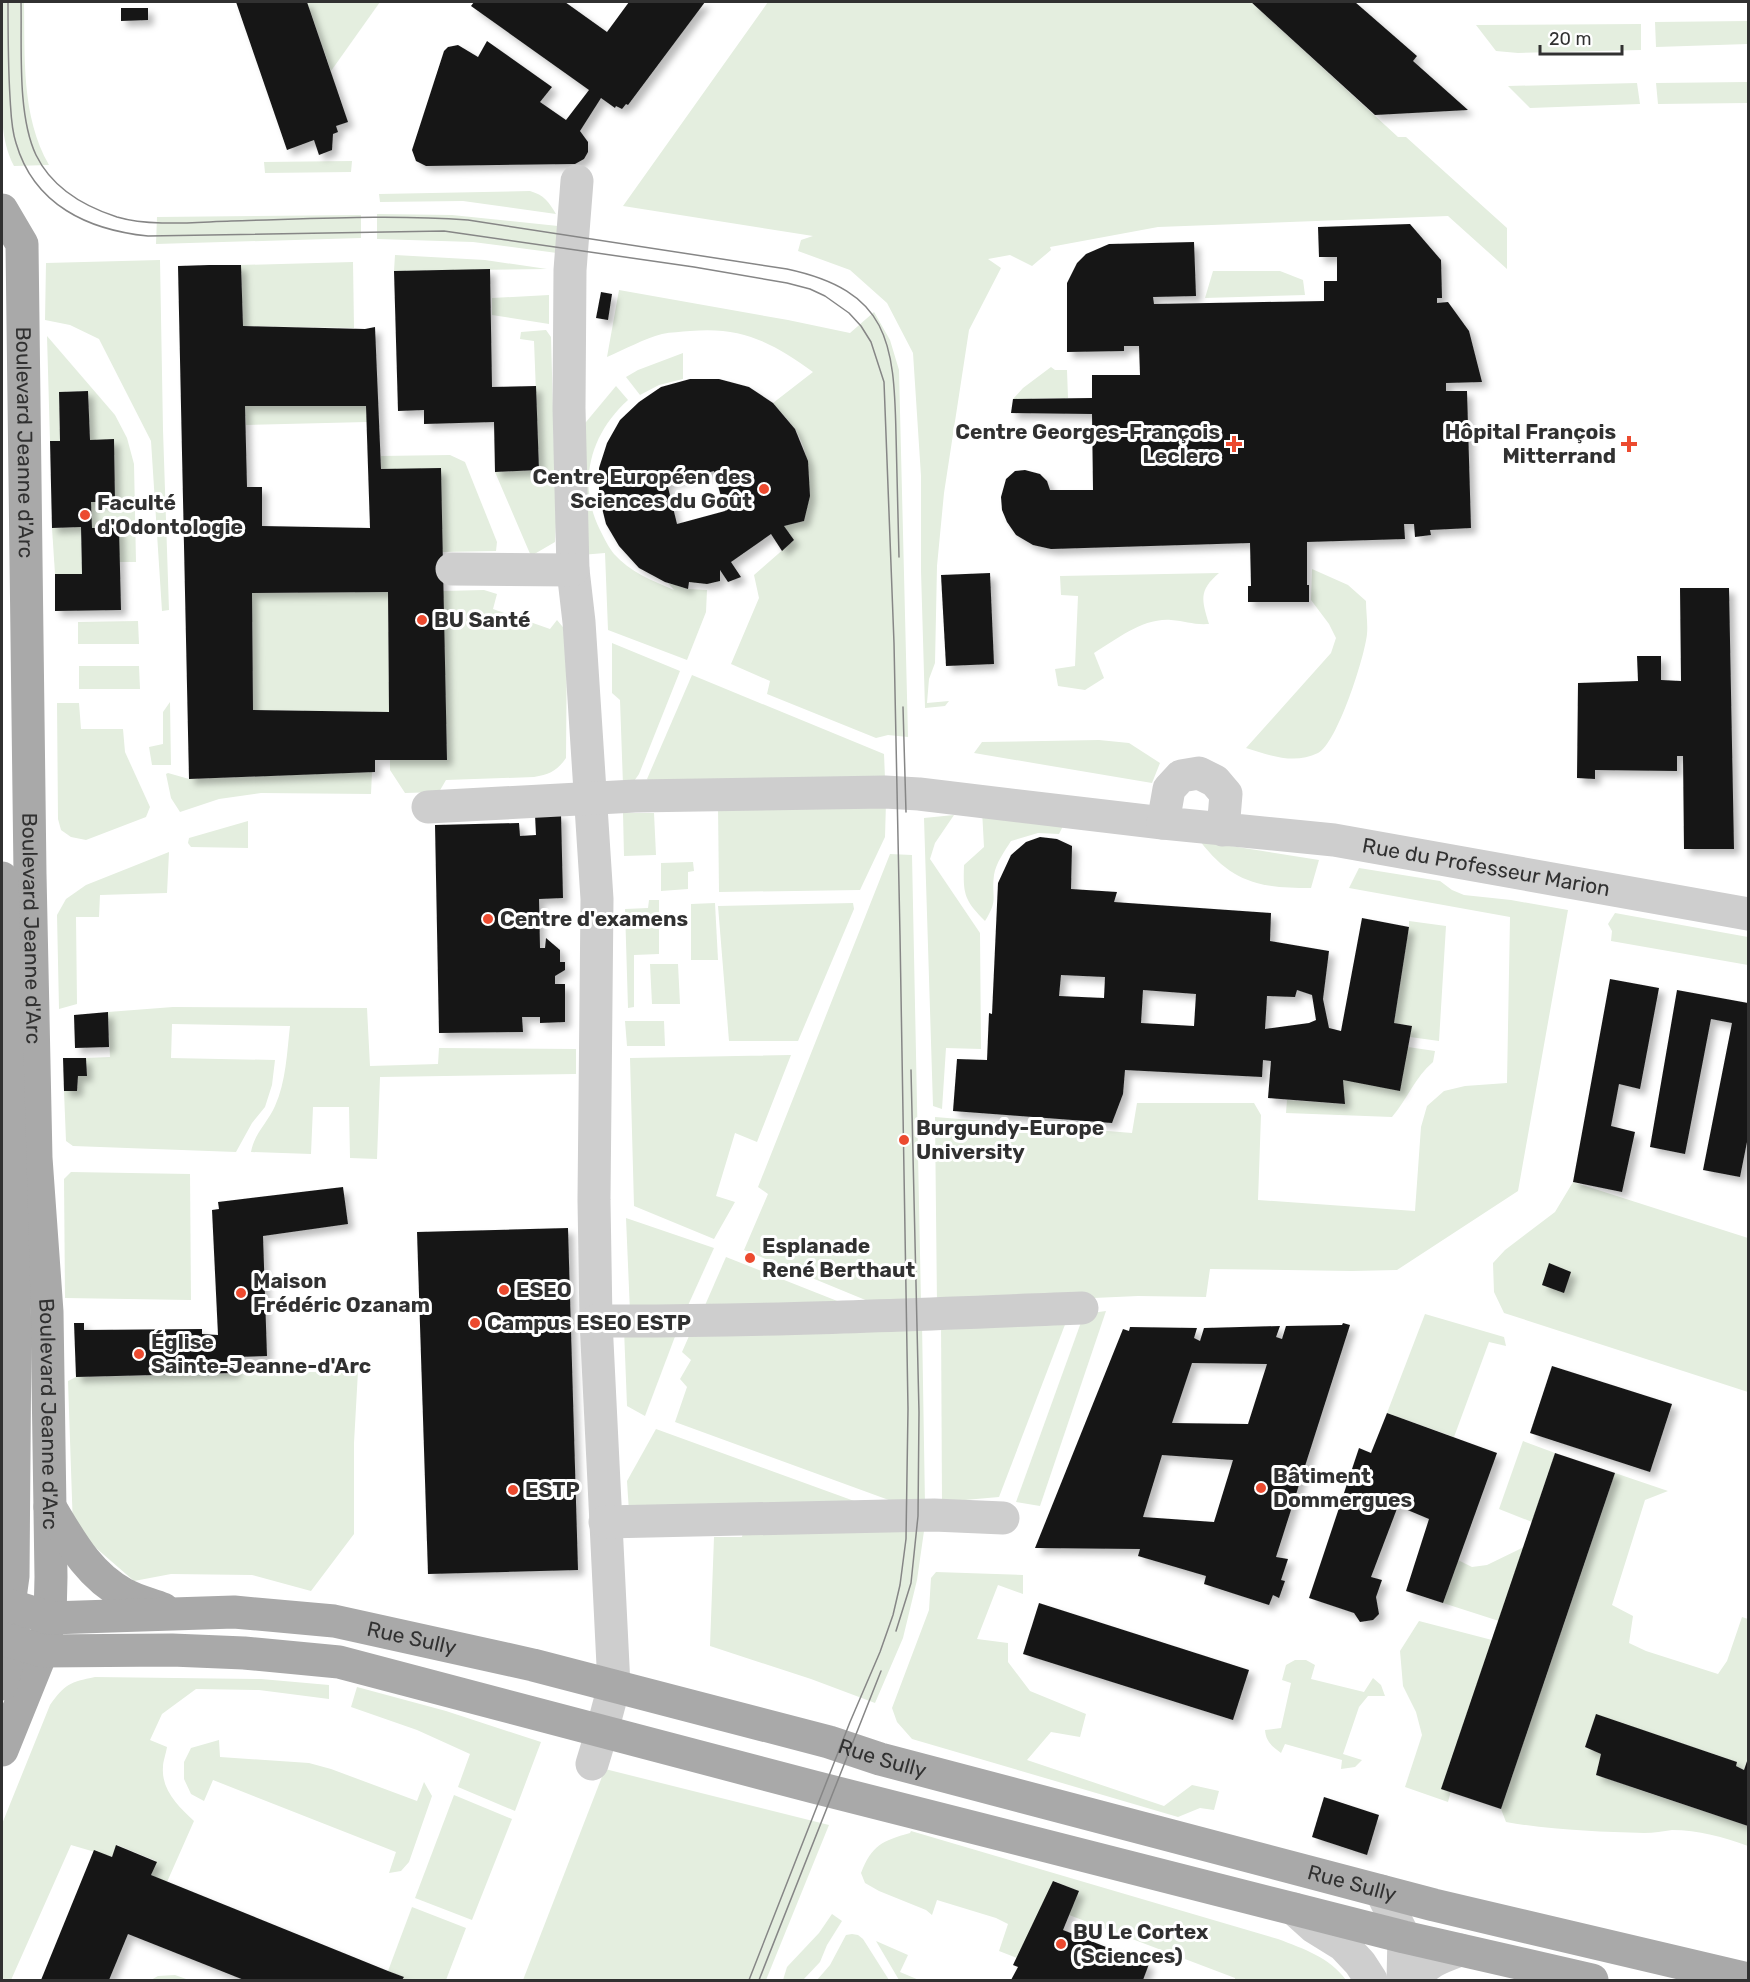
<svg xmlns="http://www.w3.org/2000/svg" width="1750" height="1982" viewBox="0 0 1750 1982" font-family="Rubik,sans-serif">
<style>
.green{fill:#e4eedf}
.building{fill:#181818;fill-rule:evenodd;filter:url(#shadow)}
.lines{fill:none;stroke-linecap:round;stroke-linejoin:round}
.minor{stroke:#cecece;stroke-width:33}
.major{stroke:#a9a9a9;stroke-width:33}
.tram{stroke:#868686;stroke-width:1.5}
.poi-dot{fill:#ec4a2f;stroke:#fff;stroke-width:2}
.labels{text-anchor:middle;stroke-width:6;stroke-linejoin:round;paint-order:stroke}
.poi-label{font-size:21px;font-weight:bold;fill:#313131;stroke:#fff;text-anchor:start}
.street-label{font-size:21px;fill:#313131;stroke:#fff}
</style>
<defs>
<filter id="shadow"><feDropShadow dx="5.5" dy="5.5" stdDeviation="3" flood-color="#0004"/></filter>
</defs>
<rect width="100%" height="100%" fill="#fff"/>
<g class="green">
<path d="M2 2H24C25 57 21 116 49 165L14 166C0 139 2 111 2 80 2 54 2 28 2 2Z"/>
<polygon points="307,2 380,2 331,71"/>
<polygon points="768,2 1251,2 1398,137 1406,137 1507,228 1507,269 1448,216 1158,227 1050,247 1051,250 1032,266 1010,255 988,259 1001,268 969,330 944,493 937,566 935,663 929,679 927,703 949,701 945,706 925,708 921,571 921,476 913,353 887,303 850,270 798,251 801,240 813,236 623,206"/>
<polygon points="1748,21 1748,44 1656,47 1655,22"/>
<polygon points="1641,24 1641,50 1518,53 1496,51 1476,25"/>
<polygon points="1748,82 1748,103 1658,104 1656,83"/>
<polygon points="1637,83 1640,104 1530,108 1508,86"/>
<polygon points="352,161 351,172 265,173 264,162"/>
<path d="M530 191C544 195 549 202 556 214L463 201 380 202 379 194Z"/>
<polygon points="377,214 452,215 558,226 557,253 473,242 377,239"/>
<polygon points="361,215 361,238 156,244 157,217"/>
<polygon points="395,255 485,260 547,269 394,271"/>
<polygon points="160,260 163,430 169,610 162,611 151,441 99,339 70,325 45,320 46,263"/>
<polygon points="353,262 354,328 243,326 241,265"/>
<polygon points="1213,271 1280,271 1303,280 1305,295 1205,298"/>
<path d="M619 290 788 320 850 333 874 312 890 340 899 370 908 737 888 735 876 738 767 694 770 681 731 664 759 598 754 575 794 540 784 526 804 521C811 490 812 457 795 429 789 420 780 412 773 403L813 372C773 343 742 326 690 331 681 332 671 332 662 334 644 339 625 349 607 357Z"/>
<polygon points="549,295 549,324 492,315 492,298"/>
<polygon points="546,330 551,337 556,522 555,542 531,556 495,472 539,470 534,341 520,339 521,332"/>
<polygon points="47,336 115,415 127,438 134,464 136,562 119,562 92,528 91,502 115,502 114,440 90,440 88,391 59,392 60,441 50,441"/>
<polygon points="683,353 683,379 659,385 640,395 626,377 638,370"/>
<polygon points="1051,367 1055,370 1067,370 1068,398 1013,399 1023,388"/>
<path d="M616 386 628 400C590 434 577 484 600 530 604 538 609 548 614 554 630 572 653 581 674 590L668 583 688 589 707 590 706 612 687 660 608 630 605 553 581 555V428Z"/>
<polygon points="245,406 366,406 367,422 246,425"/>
<polygon points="450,455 465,462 497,542 496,551 443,552 381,469 381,456"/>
<polygon points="81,527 82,574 55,574 52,528"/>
<path d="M1312 569 1348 585 1366 601C1366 612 1368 624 1367 634 1365 656 1337 744 1318 753 1294 765 1269 755 1246 748L1331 653 1336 638 1329 624 1311 600Z"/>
<path d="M1219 573C1198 591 1202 600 1209 624 1193 625 1186 621 1171 620 1142 618 1118 639 1094 653L1104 678 1085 690 1058 686 1055 669 1075 666 1078 596 1061 595 1060 576Z"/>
<path d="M484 590 497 594 493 609 550 629 557 620 567 632 566 758C557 771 550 774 534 777L446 780 439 792 405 793 390 770V759L447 760 443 591Z"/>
<polygon points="388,592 389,712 253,710 252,593"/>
<polygon points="138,621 139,644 78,644 78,622"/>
<polygon points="612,643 680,671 639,774 632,784 623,785 620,700 612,693"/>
<polygon points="79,666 139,666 140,689 79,689"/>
<polygon points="692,675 884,754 885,778 654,786 647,779"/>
<polygon points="170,702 171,765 152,765 149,747 163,744 163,712"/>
<polygon points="57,703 79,703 81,729 123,729 125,752 150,807 146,817 86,840 71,837 61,830 58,819"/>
<polygon points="1099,740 1129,743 1160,763 1152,783 974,753 982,742"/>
<polygon points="372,772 371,794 261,793 219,799 180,812 171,798 166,774 168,773 189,779"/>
<polygon points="886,802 885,837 860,890 719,892 718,806"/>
<path d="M982 810 1067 818 1059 834 1038 833 1011 841C1004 852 996 863 994 875 991 898 999 899 985 921 964 900 963 894 964 865L984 847Z"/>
<polygon points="623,813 654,813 656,855 624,856"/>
<polygon points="954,815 935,843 930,859 980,933 981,1049 946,1048 942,1109 933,1106 924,818"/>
<polygon points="248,821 248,848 191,847 188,843 189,838"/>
<path d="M1200 841 1319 860 1311 888C1260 888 1232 883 1200 841Z"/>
<polygon points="169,852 167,893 100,895 99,917 76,917 77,1004 59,1009 57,915 66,899 86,885"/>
<polygon points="890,854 912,855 921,1303 880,1306 744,1250 768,1194 758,1187"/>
<polygon points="693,862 694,871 688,872 688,889 661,891 661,863"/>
<polygon points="1359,868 1440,881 1452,890 1464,895 1511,900 1568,910 1518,1191 1397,1270 1352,1271 1210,1269 1206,1297 1138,1296 937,1305 935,1117 1132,1133 1137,1103 1254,1103 1261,1115 1258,1200 1415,1211 1421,1127 1427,1106 1444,1091 1465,1086 1507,1083 1510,917 1349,888"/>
<polygon points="649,900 659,900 659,954 634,955 634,1007 628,1008 625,909 648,908"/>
<polygon points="715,903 718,960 691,960 691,904"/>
<polygon points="853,903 854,909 798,1041 729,1041 718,906"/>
<polygon points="1615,913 1748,937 1748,965 1611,941 1612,931 1608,924"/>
<polygon points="1409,921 1446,926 1439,1041 1410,1037 1411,1026 1394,1023 1409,927"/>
<polygon points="650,964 678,964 680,1004 652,1004"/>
<path d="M173 1007 367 1008 370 1066 438 1064 439 1048 576 1049V1074L380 1077 377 1159 350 1158 349 1107H313L311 1154 251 1152C254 1134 268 1122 275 1106 286 1082 287 1052 290 1026L172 1024 171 1058 275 1060 272 1085 265 1107 252 1123 236 1152 73 1146 66 1141 64 1091H77L78 1076 87 1075 86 1058 110 1057 108 1012Z"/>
<polygon points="625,1021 664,1021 665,1046 627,1046"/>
<path d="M1408 1047 1435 1051 1433 1062C1415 1077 1407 1100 1392 1117L1286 1113 1287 1100 1344 1104 1343 1080Z"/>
<polygon points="791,1055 757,1142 735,1133 716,1196 735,1202 714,1239 634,1206 630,1058"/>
<polygon points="71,1172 190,1174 191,1300 65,1298 64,1179"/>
<polygon points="1573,1182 1748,1238 1748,1392 1504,1313 1494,1292 1493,1263 1505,1250 1555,1212"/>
<polygon points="626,1218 714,1248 685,1312 630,1312"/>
<polygon points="726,1257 855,1308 703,1310"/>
<polygon points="1071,1309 999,1497 942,1502 941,1319"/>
<polygon points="1106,1311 1040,1506 1016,1502 1084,1314"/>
<polygon points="1425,1314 1504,1337 1506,1346 1489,1342 1454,1437 1387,1413"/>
<polygon points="922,1323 925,1505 897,1503 675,1422 687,1387 680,1379 691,1360 682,1352 693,1327"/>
<polygon points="679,1326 645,1416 627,1406 624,1329"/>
<polygon points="358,1371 354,1443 354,1534 311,1591 252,1575 171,1574 134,1581 73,1528 68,1381 76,1377"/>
<polygon points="656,1429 857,1502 629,1512 627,1481"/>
<polygon points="1523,1441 1555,1453 1532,1522 1499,1509"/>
<path d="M1615 1473 1668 1491 1645 1500 1612 1605 1633 1616 1629 1643 1646 1651 1718 1674 1727 1661 1742 1617 1748 1619V1757L1744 1770 1736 1766 1737 1762 1596 1715 1585 1747 1601 1754 1596 1775 1748 1826V1846C1724 1837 1698 1830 1672 1830 1663 1831 1654 1833 1644 1833 1599 1832 1551 1830 1506 1822L1501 1809Z"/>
<polygon points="925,1524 917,1580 903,1638 875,1703 811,1679 710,1646 714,1537 742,1537 744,1528"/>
<polygon points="1524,1547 1499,1621 1443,1603 1458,1560 1472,1567 1487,1565"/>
<polygon points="936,1572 1023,1575 1023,1594 998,1585 977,1639 1008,1643 1008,1662 1030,1691 1086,1714 1080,1737 1051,1732 1027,1760 1164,1806 1192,1785 1219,1791 1214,1810 1200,1808 1178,1817 912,1739 897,1722 892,1708 929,1610 931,1578"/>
<polygon points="1419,1621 1492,1640 1448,1802 1405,1787 1422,1735 1416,1712 1403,1686 1400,1651"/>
<path d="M1295 1660H1306L1315 1665 1311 1679 1364 1692 1373 1678 1381 1685 1385 1696H1368L1359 1707 1343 1754 1362 1760 1355 1767 1341 1769 1342 1760 1285 1744 1281 1753C1272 1746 1266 1742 1265 1730L1281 1728 1291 1683 1282 1680 1286 1665Z"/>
<path d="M95 1677 261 1679 329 1685V1699L259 1690 196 1689 162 1714 150 1740 167 1747C166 1754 163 1761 163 1767 161 1790 179 1807 194 1821L167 1882 151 1875 156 1861 117 1845 112 1857 71 1845 11 1980H2V1824L50 1705C65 1684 70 1682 95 1677Z"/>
<polygon points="357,1687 446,1711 541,1742 515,1811 458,1787 470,1754 417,1730 351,1707"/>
<polygon points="219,1740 220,1757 309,1763 331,1769 417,1801 424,1782 432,1796 409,1862 401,1871 389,1873 396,1852 213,1780 204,1801 191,1794 184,1779 184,1762 191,1748"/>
<polygon points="605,1769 829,1825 766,1980 523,1980"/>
<polygon points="454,1795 512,1819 472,1920 415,1898"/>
<path d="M911 1831 1278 1939C1304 1949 1329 1957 1346 1980H1235V1978L1069 1915 1078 1891 1054 1881 1017 1958 999 1951 1008 1924 996 1918 937 1900 932 1915 926 1910 879 1891 865 1883 861 1873C872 1845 882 1841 910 1833Z"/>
<polygon points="412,1907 466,1928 446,1980 402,1980 403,1977 388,1971"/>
<polygon points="832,1914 842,1921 827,1945 820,1962 803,1980 783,1980 787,1967 819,1933"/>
<polygon points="852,1934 858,1935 863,1939 889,1980 817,1980 830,1965 846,1935"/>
<polygon points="876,1941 908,1955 900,1972 919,1980 899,1980"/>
<polygon points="175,1975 189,1980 151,1980 158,1976"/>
</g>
<g class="building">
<polygon points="236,2 307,2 348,122 336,126 338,132 333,134 332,150 319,155 314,140 287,150"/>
<polygon points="474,2 565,2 607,32 629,2 705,2 628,105 626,104 622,109 616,106 615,108 601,98 580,131 588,142 588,152 584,159 575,164 426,166 416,161 412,150 444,51 448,47 458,45 478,57 487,41 552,87 540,102 566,120 589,90 471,6"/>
<polygon points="1251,2 1355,2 1417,56 1413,61 1468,110 1375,115"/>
<polygon points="121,8 148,8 148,20 121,21"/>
<polygon points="1410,224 1441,260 1442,298 1437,298 1437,303 1448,302 1469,331 1482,382 1446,383 1446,391 1467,391 1471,528 1430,530 1431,535 1415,537 1414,524 1404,524 1405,539 1307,542 1307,585 1309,585 1309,602 1248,602 1248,586 1251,586 1250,543 1051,549 1033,545 1016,535 1007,522 1002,510 1001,497 1006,479 1015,471 1025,470 1040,474 1047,481 1050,490 1093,490 1092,414 1011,413 1013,399 1092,398 1092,375 1140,375 1139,346 1124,346 1124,351 1067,352 1067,283 1077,263 1086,254 1109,244 1194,242 1196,296 1153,297 1154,304 1324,301 1324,281 1337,281 1337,257 1319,257 1318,227"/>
<path d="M209 265H241L243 326 365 329 375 327 381 469 441 468 447 760H375V772L189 779 178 266ZM245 406H366L370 528 262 526V487H247ZM388 592 389 712 253 710 252 593Z"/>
<polygon points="490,269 492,387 536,386 539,470 495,472 494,422 424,424 424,410 398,411 394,271"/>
<polygon points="601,292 612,294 608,320 596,318"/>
<path d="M690 379H719L749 387 773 403 795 429 808 461 810 496 804 521 784 526 794 540 782 551 771 534 731 562 741 577 728 582 720 570V581L707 584 689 582 688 589 665 582 639 568 619 546 606 524 599 496V468L607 443 620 420 639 402 661 387ZM714 471 725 511 677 524 667 483Z"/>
<polygon points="88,391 90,440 114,439 115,502 91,502 92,528 119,528 121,610 55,611 55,574 82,574 81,527 52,528 50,441 60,441 59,392"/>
<polygon points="990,573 994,664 946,666 941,575"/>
<polygon points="1680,588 1729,588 1734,849 1684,849 1683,756 1677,756 1677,771 1595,770 1595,779 1577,778 1578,683 1638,681 1637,656 1661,656 1661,680 1681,681"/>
<polygon points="561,814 563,898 539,899 540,948 545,948 546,938 560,950 560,962 565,962 565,970 555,976 555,984 565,984 565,1022 540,1023 540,1017 522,1017 523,1032 439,1033 435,825 519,823 520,836 536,835 535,815"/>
<path d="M1040 837 1057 839 1072 846 1071 889 1117 892 1114 902 1271 913 1270 941 1329 951 1323 999 1329 1028 1341 1031 1362 918 1409 927 1394 1023 1412 1026 1400 1091 1343 1080 1345 1104 1268 1098 1271 1061 1263 1060 1262 1077 1125 1070 1123 1094 1112 1123 953 1111 957 1059 987 1060 989 1013 992 1014 998 883 1011 855 1026 842ZM1061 975 1105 977 1104 998 1059 996ZM1143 990 1196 994 1194 1026 1141 1023ZM1297 990 1312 995 1316 1020 1309 1023 1265 1029 1267 996 1295 997Z"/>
<polygon points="1610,979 1659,988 1640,1089 1619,1084 1611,1126 1635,1132 1622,1192 1573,1182"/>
<polygon points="1677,990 1748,1003 1748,1137 1740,1177 1703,1170 1732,1023 1711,1019 1685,1154 1650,1147"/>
<polygon points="108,1012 109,1047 75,1048 74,1015"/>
<polygon points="63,1058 86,1058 87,1076 78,1076 77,1091 64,1091"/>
<polygon points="343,1187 348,1224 263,1236 267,1356 235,1357 235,1373 76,1377 74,1323 84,1323 84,1330 202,1329 202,1334 218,1335 212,1210 219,1209 218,1202"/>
<polygon points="568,1228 578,1570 428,1574 417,1232"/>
<polygon points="1549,1263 1571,1272 1564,1293 1542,1285"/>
<path d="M1343 1323 1350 1325 1276 1557 1288 1559 1281 1580 1285 1581 1279 1598 1273 1595 1269 1605 1204 1584 1206 1576 1138 1556 1140 1549 1035 1548 1123 1329 1129 1331 1130 1327 1197 1328 1194 1338 1200 1341 1204 1328 1280 1326 1276 1337 1282 1339 1286 1326 1342 1325ZM1192 1363 1267 1364 1248 1424 1172 1423ZM1162 1455 1233 1460 1214 1522 1143 1517Z"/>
<polygon points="1552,1366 1672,1404 1650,1472 1530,1433"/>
<polygon points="1387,1413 1497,1453 1443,1603 1406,1591 1429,1519 1398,1506 1371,1577 1382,1580 1376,1597 1379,1614 1373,1620 1360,1622 1354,1613 1309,1598 1359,1448 1371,1453"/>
<polygon points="1555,1453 1615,1473 1501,1809 1441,1789"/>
<polygon points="1039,1603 1249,1670 1233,1720 1023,1654"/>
<polygon points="1596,1714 1737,1762 1736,1766 1744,1770 1748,1758 1748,1826 1596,1775 1601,1754 1585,1747"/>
<polygon points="1324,1797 1379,1815 1367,1855 1312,1837"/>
<polygon points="116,1845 157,1862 151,1875 388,1971 404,1977 402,1980 244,1980 128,1934 109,1980 41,1980 94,1850 112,1857"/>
<polygon points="1053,1881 1079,1891 1063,1930 1149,1964 1143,1980 1011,1980 1018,1967 1013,1965"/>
</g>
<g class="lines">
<g class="minor">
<polyline points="577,181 570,270 569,408 573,570 579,622 597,899 594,1200 596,1321 614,1686 602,1731 592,1764"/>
<polyline points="452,569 573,570"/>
<polyline points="428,807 635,796 885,792 919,794 1163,823"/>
<path id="s1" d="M1223 830 1226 794 1215 781 1199 773 1181 776 1169 789 1163 823 1334 840 1748 914"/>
<path d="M596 1321C758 1322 920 1314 1082 1308"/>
<polyline points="605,1522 934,1515 1003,1518"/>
<polyline points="1381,1891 1404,1937 1403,1980"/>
<polyline points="1294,1909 1314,1927 1343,1945 1360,1963 1371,1980"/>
<path d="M1415 1980C1425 1962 1441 1957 1460 1950"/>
</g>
<g class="major">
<path id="s2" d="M2 210 22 244 30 874 36 1158 47 1312 51 1577 50 1618 42 1651 2 1750"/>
<polyline points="2,878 15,1334 13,1576 9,1605 14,1634 2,1684"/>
<path d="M50 1507C70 1540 88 1575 124 1594 136 1601 151 1604 163 1609"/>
<path id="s3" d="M2 1605H9L50 1618 234 1612 334 1621 533 1665 829 1742 880 1759 1434 1905 1748 1979"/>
<polyline points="2,1639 42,1651 172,1650 244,1653 339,1662 814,1787 1294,1909 1404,1937 1592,1980"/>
</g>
<g class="tram">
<path d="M8 2C8 33 8 65 10 97 11 112 11 128 16 143 34 205 88 230 148 236L444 231 694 267 787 283 810 289 825 296 849 313 861 326 871 342 884 382 894 643 900 935 908 1409 906 1539 900 1585 893 1615 880 1652 850 1722 749 1980"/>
<path d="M21 2C22 46 17 115 36 155 52 188 83 206 117 217 151 227 196 222 231 221 309 219 389 214 468 220L787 269C889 291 894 342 896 434 897 475 898 516 899 557"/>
<polyline points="903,707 906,812"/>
<polyline points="896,1631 911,1583 918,1516 919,1412 911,1070"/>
<polyline points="759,1980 881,1671"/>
</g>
</g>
<g class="poi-dot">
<path d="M1231 435h6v6h6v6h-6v6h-6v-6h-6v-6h6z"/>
<path d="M1626 435h6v6h6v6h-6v6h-6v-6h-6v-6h6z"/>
<circle cx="764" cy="489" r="6"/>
<circle cx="85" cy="515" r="6"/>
<circle cx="422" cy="620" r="6"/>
<circle cx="488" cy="919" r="6"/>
<circle cx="904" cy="1140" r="6"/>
<circle cx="750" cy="1258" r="6"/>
<circle cx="504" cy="1290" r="6"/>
<circle cx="241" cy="1293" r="6"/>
<circle cx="475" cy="1323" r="6"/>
<circle cx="139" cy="1354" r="6"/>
<circle cx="1261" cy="1488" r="6"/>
<circle cx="513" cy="1490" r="6"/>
<circle cx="1061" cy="1944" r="6"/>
</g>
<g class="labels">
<g class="poi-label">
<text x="1220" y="439" text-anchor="end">Centre Georges-François<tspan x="1220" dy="24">Leclerc</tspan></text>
<text x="1616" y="439" text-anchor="end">Hôpital François<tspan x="1616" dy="24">Mitterrand</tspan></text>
<text x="752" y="484" text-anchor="end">Centre Européen des<tspan x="752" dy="24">Sciences du Goût</tspan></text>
<text x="97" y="510">Faculté<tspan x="97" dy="24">d'Odontologie</tspan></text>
<text x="434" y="627">BU Santé</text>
<text x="500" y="926">Centre d'examens</text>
<text x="916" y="1135">Burgundy-Europe<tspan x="916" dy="24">University</tspan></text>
<text x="762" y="1253">Esplanade<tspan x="762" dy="24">René Berthaut</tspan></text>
<text x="253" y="1288">Maison<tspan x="253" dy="24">Frédéric Ozanam</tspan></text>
<text x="516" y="1297">ESEO</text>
<text x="487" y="1330">Campus ESEO ESTP</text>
<text x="151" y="1349">Église<tspan x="151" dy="24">Sainte-Jeanne-d'Arc</tspan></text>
<text x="1273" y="1483">Bâtiment<tspan x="1273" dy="24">Dommergues</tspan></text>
<text x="525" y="1497">ESTP</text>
<text x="1073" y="1939">BU Le Cortex<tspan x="1073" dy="24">(Sciences)</tspan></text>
</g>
<g class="street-label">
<text dy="7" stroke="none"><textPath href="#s2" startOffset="238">Boulevard Jeanne d'Arc</textPath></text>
<text dy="7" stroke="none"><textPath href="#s1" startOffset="468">Rue du Professeur Marion</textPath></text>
<text dy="7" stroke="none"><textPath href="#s2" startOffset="724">Boulevard Jeanne d'Arc</textPath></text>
<text dy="7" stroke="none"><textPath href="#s2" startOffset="1210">Boulevard Jeanne d'Arc</textPath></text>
<text dy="7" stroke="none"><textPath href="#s3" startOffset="414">Rue Sully</textPath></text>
<text dy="7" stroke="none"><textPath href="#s3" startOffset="900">Rue Sully</textPath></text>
<text dy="7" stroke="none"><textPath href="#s3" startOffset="1386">Rue Sully</textPath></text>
</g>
</g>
<rect width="1750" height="1982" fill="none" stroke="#313131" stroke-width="6"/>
<path d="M1540 45v9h82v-9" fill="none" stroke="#313131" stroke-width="3"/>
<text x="1549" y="45" font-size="18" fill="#313131" stroke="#ffffff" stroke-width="4.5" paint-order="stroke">20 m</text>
</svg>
